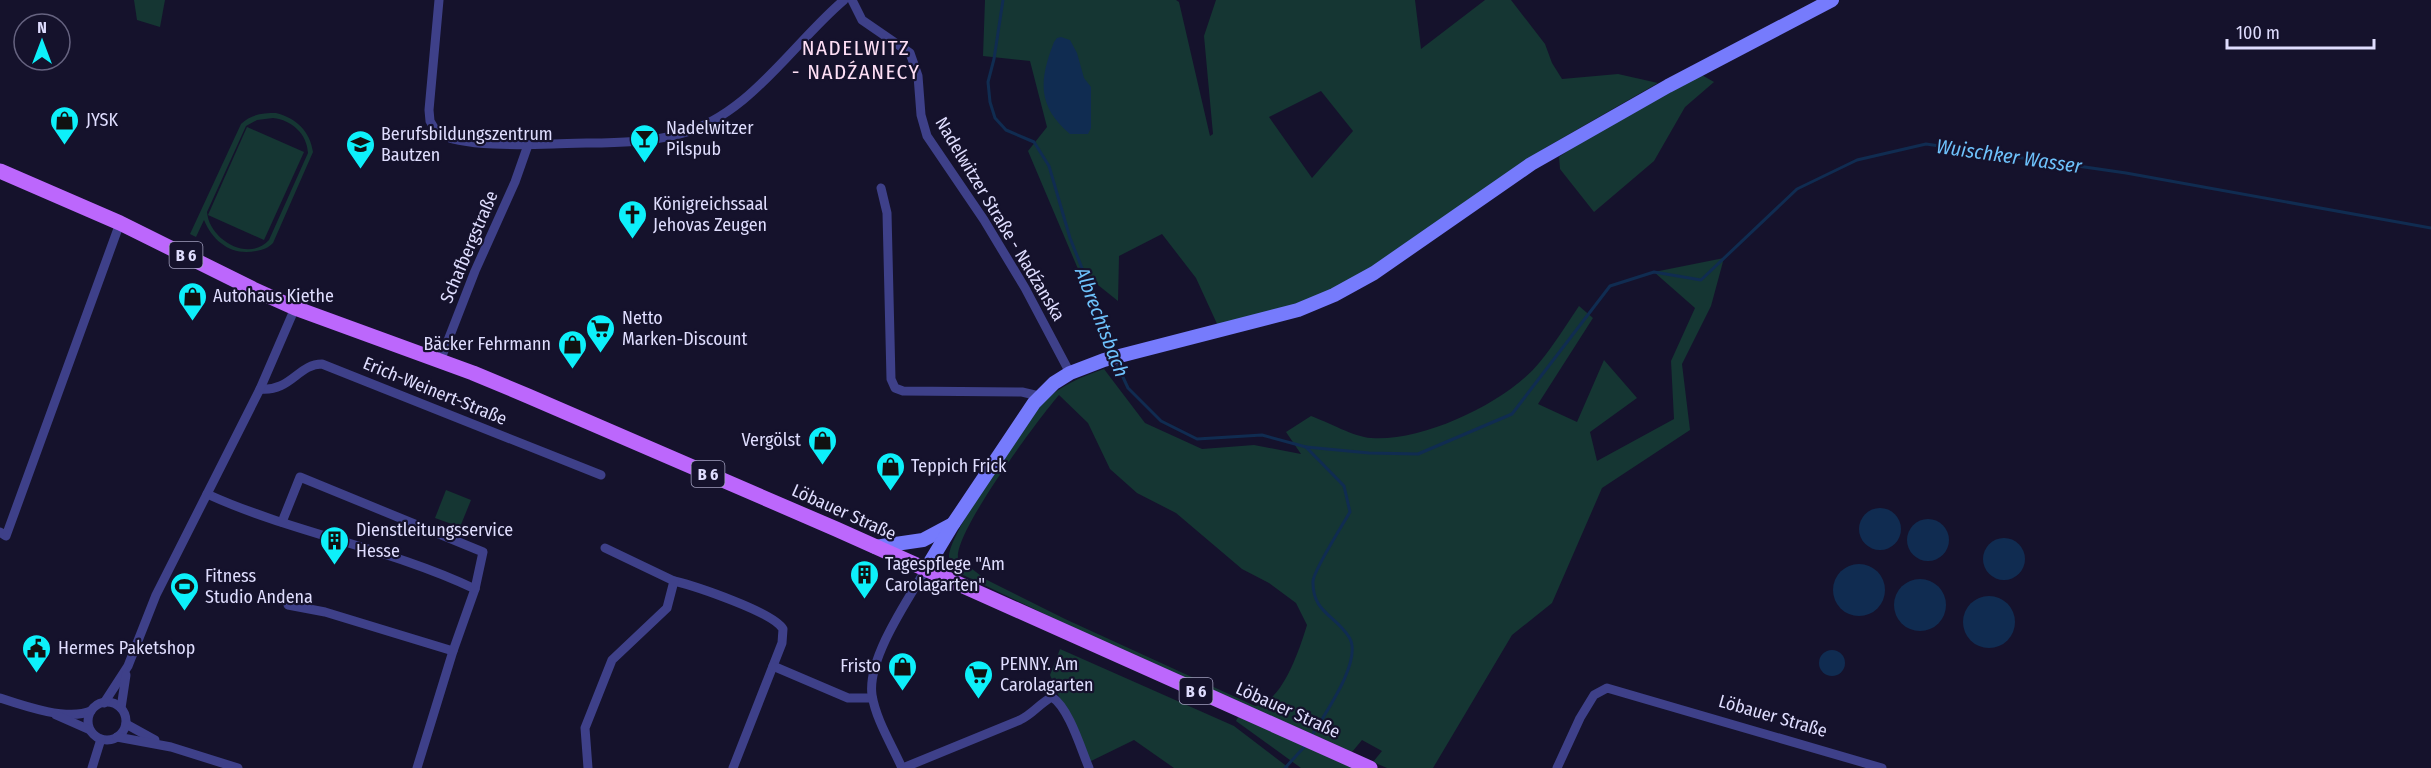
<svg xmlns="http://www.w3.org/2000/svg" width="2431" height="768" viewBox="0 0 2431 768" font-family="'Fira Sans Condensed',sans-serif">
<style>
.green{fill:#153633;fill-rule:evenodd}
.water{fill:#102c51}
.lines{fill:none;stroke-linecap:round;stroke-linejoin:round}
.stream{stroke:#102c51;stroke-width:3}
.minor{stroke:#3e4089;stroke-width:9}
.secondary{stroke:#767bfc;stroke-width:14}
.primary{stroke:#bc67fc;stroke-width:15}
.labels{text-anchor:middle;stroke-width:4.5;stroke-linejoin:round;paint-order:stroke}
.shield{fill:#15122c;stroke:#a2a0bf;stroke-width:1.5}
.shield-label{font-size:16px;font-weight:bold;fill:#dfddfe}
.poi-label{font-size:18px;fill:#dfddfe;stroke:#15122c;text-anchor:start}
.street-label{font-size:18px;fill:#dfddfe;stroke:#15122c}
.water-label{font-size:20px;font-style:italic;fill:#6ec2fc;stroke:#15122c}
.quarter-label{font-size:21px;letter-spacing:1.5px;fill:#fedff5;stroke:#15122c}
</style>
<rect width="100%" height="100%" fill="#15122c"/>
<g class="green">
<polygon points="134,0 165,0 160,27 137,20"/>
<path d="M985 0H1176L1179 2 1210 136 1213 134 1204 36 1216 0H1415L1421 49 1485 0H1511L1545 44 1552 63 1562 79 1618 74 1658 83 1545 148 1346 286 1302 304 1218 326 1196 278 1162 234 1119 256 1118 301 1078 269 1028 151 1047 127 1030 61 983 56ZM1321 91 1353 131 1312 178 1269 117Z"/>
<polygon points="1700,74 1714,82 1685,107 1654,161 1594,212 1560,169 1559,157 1595,132"/>
<path d="M276 113C296 118 310 131 313 152L273 243C268 248 263 250 256 251 232 256 213 242 204 220L196 237 190 234 241 124C251 114 263 113 276 113ZM273 118C292 120 307 134 308 153L269 240C248 263 209 239 207 212L246 126 257 120Z"/>
<polygon points="247,127 304,152 264,240 208,215"/>
<path d="M1724 258 1711 306 1682 364 1690 430 1602 488 1552 603 1512 635 1433 768H1387L1373 762 1382 751 1362 740 1352 752 1082 632 961 574C954 569 949 564 949 556 950 531 1024 426 1043 402 1062 385 1080 377 1104 369L1145 423 1202 449 1254 445 1301 454 1286 432 1311 416C1328 422 1354 437 1371 438 1423 442 1507 402 1539 363 1554 345 1566 325 1579 306L1593 318 1538 404 1577 422 1604 360 1637 398 1590 432 1597 461 1674 419 1671 361 1695 308 1654 272ZM1059 395 1088 423 1110 469 1137 493 1176 513 1242 569 1269 583 1296 603 1307 625C1300 648 1282 704 1255 706L1065 619 985 579 958 558C954 532 1039 418 1059 395Z"/>
<polygon points="446,490 471,500 460,527 435,518"/>
<polygon points="1060,649 1234,726 1289,768 1174,768 1134,740 1087,763 1050,675"/>
<polygon points="1239,715 1358,768 1301,768 1236,721"/>
</g>
<g class="water">
<path d="M1061 37 1070 40 1077 53 1084 78 1091 87V128L1088 134H1070C1037 106 1039 80 1054 42L1057 38Z"/>
<circle cx="1880" cy="529" r="21"/>
<circle cx="1928" cy="540" r="21"/>
<circle cx="2004" cy="559" r="21"/>
<circle cx="1859" cy="590" r="26"/>
<circle cx="1920" cy="605" r="26"/>
<circle cx="1989" cy="622" r="26"/>
<circle cx="1832" cy="663" r="13"/>
</g>
<g class="lines">
<g class="stream">
<polyline points="1003,0 994,59 988,82 990,102 995,118 1006,130 1034,142 1049,166 1070,238 1109,336 1113,352"/>
<path d="M1116 362 1128 388 1161 421 1197 439 1262 435 1306 447 1344 486 1350 512C1343 524 1314 570 1313 581 1312 612 1335 615 1349 637 1364 660 1323 716 1311 737"/>
<polyline points="1306,447 1369,453 1418,454 1512,414 1610,286 1654,272 1701,280 1797,189 1857,160 1926,144 2126,173 2431,228"/>
<polyline points="1285,768 1306,745"/>
</g>
<g class="minor">
<path d="M439 0 429 110 430 121 437 133C463 147 523 145 553 144 595 142 639 145 680 134 749 116 792 44 844 0"/>
<polyline points="852,0 862,20 910,53 918,76 921,115 927,136 984,220 1025,288 1070,373"/>
<polyline points="881,188 887,213 891,379 895,388 903,391 1022,392 1039,396"/>
<polyline points="440,361 475,271 515,182 528,145"/>
<path d="M260 389C291 392 298 364 322 364L601 475"/>
<path d="M207 494C293 533 389 548 475 589L453 651 417 768"/>
<polyline points="282,522 300,477 483,552 475,589"/>
<polyline points="0,532 6,536 120,223"/>
<path d="M674 581C695 586 773 612 783 629L782 643 733 768"/>
<polyline points="288,605 325,612 453,651"/>
<polyline points="773,666 848,698 872,698"/>
<path d="M0 698C24 706 67 721 91 711"/>
<circle cx="107" cy="721" r="19"/>
<polyline points="104,703 128,666 156,595 260,389 295,308"/>
<polyline points="121,708 126,675"/>
<polyline points="56,715 90,730"/>
<polyline points="126,724 155,740"/>
<polyline points="117,737 171,747 238,768"/>
<polyline points="92,768 101,739"/>
<polyline points="588,768 585,728 612,660 667,608 674,581 605,548"/>
<path d="M902 768C892 745 876 720 872 695 867 659 907 601 926 569"/>
<path d="M903 768 1020 720C1033 714 1040 703 1052 697 1069 708 1081 749 1089 768"/>
<polyline points="1557,768 1580,718 1594,695 1607,688 1882,768"/>
</g>
<g class="secondary">
<polyline points="875,547 923,540 953,524"/>
<polyline points="926,569 953,524 1034,403 1054,383 1070,373 1104,360 1298,310 1334,295 1374,273 1531,164 1668,86 1832,0"/>
</g>
<polyline class="primary" points="0,171 120,223 253,289 295,308 473,373 528,396 836,529 1370,768"/>
</g>
<defs>
<symbol id="shop-pin" viewBox="-11 -11 22 30"><path d="M0 17L-7.5 6A9.5 9.5 0 1 1 7.5 6Z" fill="#0df0fa" stroke="#15122c"/><path d="M-5-2.5h2.3a2.7 3.5 0 0 1 5.4 0H5L5.5 6h-11ZM-1.5-2.5h3a1.5 2.3 0 0 0-3 0Z" fill="#111"/></symbol>
<symbol id="bar-pin" viewBox="-11 -11 22 30"><path d="M0 17L-7.5 6A9.5 9.5 0 1 1 7.5 6Z" fill="#0df0fa" stroke="#15122c"/><path d="M-6-5H6L.8 .8V4.5H3.5V6h-7V4.5H-.8V.8Z" fill="#111"/></symbol>
<symbol id="school-pin" viewBox="-11 -11 22 30"><path d="M0 17L-7.5 6A9.5 9.5 0 1 1 7.5 6Z" fill="#0df0fa" stroke="#15122c"/><path d="M0-5L7-2L0 1L-7-2ZM-4 1L0 2.5L4 1V4Q0 6-4 4Z" fill="#111"/></symbol>
<symbol id="church-pin" viewBox="-11 -11 22 30"><path d="M0 17L-7.5 6A9.5 9.5 0 1 1 7.5 6Z" fill="#0df0fa" stroke="#15122c"/><path d="M-1.2-6h2.4v3.5h3.3v2.4h-3.3V6h-2.4V-.1h-3.3v-2.4h3.3Z" fill="#111"/></symbol>
<symbol id="supermarket-pin" viewBox="-11 -11 22 30"><path d="M0 17L-7.5 6A9.5 9.5 0 1 1 7.5 6Z" fill="#0df0fa" stroke="#15122c"/><path d="M-6-5.5h2.5l.6 2H6L4.5 2H-2.5L-4.4-4H-6ZM-1.5 3.2a1.3 1.3 0 1 0 .1 0ZM3 3.2a1.3 1.3 0 1 0 .1 0Z" fill="#111"/></symbol>
<symbol id="building-pin" viewBox="-11 -11 22 30"><path d="M0 17L-7.5 6A9.5 9.5 0 1 1 7.5 6Z" fill="#0df0fa" stroke="#15122c"/><path d="M-4-6H4V6H1V3H-1V6H-4ZM-2.5-4.3h1.7v1.8h-1.7ZM.8-4.3h1.7v1.8H.8ZM-2.5-1h1.7V.8h-1.7ZM.8-1h1.7V.8H.8Z" fill="#111"/></symbol>
<symbol id="stadium-pin" viewBox="-11 -11 22 30"><path d="M0 17L-7.5 6A9.5 9.5 0 1 1 7.5 6Z" fill="#0df0fa" stroke="#15122c"/><path d="M0-5a6.5 5 0 1 0 0 10a6.5 5 0 1 0 0-10ZM-3.5-1.8h7v3.6h-7Z" fill="#111"/></symbol>
<symbol id="civic-pin" viewBox="-11 -11 22 30"><path d="M0 17L-7.5 6A9.5 9.5 0 1 1 7.5 6Z" fill="#0df0fa" stroke="#15122c"/><path d="M-.6-6.5H3V-4.5H.6V-3L4-1V1h2V6H-6V1h2V-1L-.6-3ZM-1.2 2.5V6h2.4V2.5Z" fill="#111"/></symbol>
</defs>
<g fill-rule="evenodd">
<use href="#shop-pin" x="48" y="104" width="33" height="45"/>
<use href="#bar-pin" x="628" y="122" width="33" height="45"/>
<use href="#school-pin" x="344" y="128" width="33" height="45"/>
<use href="#church-pin" x="616" y="198" width="33" height="45"/>
<use href="#shop-pin" x="176" y="280" width="33" height="45"/>
<use href="#supermarket-pin" x="584" y="312" width="33" height="45"/>
<use href="#shop-pin" x="556" y="328" width="33" height="45"/>
<use href="#shop-pin" x="806" y="424" width="33" height="45"/>
<use href="#shop-pin" x="874" y="450" width="33" height="45"/>
<use href="#building-pin" x="318" y="524" width="33" height="45"/>
<use href="#building-pin" x="848" y="558" width="33" height="45"/>
<use href="#stadium-pin" x="168" y="570" width="33" height="45"/>
<use href="#civic-pin" x="20" y="632" width="33" height="45"/>
<use href="#shop-pin" x="886" y="650" width="33" height="45"/>
<use href="#supermarket-pin" x="962" y="658" width="33" height="45"/>
</g>
<g class="labels">
<g class="shield">
<rect x="169.5" y="242" width="33" height="26" rx="4.5"/>
<rect x="691.5" y="461" width="33" height="26" rx="4.5"/>
<rect x="1179.5" y="678" width="33" height="26" rx="4.5"/>
</g>
<g class="shield-label">
<text x="186" y="261">B 6</text>
<text x="708" y="480">B 6</text>
<text x="1196" y="697">B 6</text>
</g>
<g class="poi-label">
<text x="86" y="126">JYSK</text>
<text x="666" y="134">Nadelwitzer<tspan x="666" dy="21">Pilspub</tspan></text>
<text x="381" y="140">Berufsbildungszentrum<tspan x="381" dy="21">Bautzen</tspan></text>
<text x="653" y="210">Königreichssaal<tspan x="653" dy="21">Jehovas Zeugen</tspan></text>
<text x="213" y="302">Autohaus Kiethe</text>
<text x="622" y="324">Netto<tspan x="622" dy="21">Marken-Discount</tspan></text>
<text x="551" y="350" text-anchor="end">Bäcker Fehrmann</text>
<text x="801" y="446" text-anchor="end">Vergölst</text>
<text x="911" y="472">Teppich Frick</text>
<text x="356" y="536">Dienstleitungsservice<tspan x="356" dy="21">Hesse</tspan></text>
<text x="885" y="570">Tagespflege "Am<tspan x="885" dy="21">Carolagarten"</tspan></text>
<text x="205" y="582">Fitness<tspan x="205" dy="21">Studio Andena</tspan></text>
<text x="58" y="654">Hermes Paketshop</text>
<text x="1000" y="670">PENNY. Am<tspan x="1000" dy="21">Carolagarten</tspan></text>
<text x="881" y="672" text-anchor="end">Fristo</text>
</g>
<g class="street-label">
<text transform="translate(1000 219) rotate(59)" y="6">Nadelwitzer Straße - Nadźanska</text>
<text transform="translate(469 247) rotate(-67)" y="6">Schafbergstraße</text>
<text transform="translate(435 391) rotate(22)" y="6">Erich-Weinert-Straße</text>
<text transform="translate(844 512) rotate(24)" y="6">Löbauer Straße</text>
<text transform="translate(1288 710) rotate(24)" y="6">Löbauer Straße</text>
<text transform="translate(1773 716) rotate(16)" y="6">Löbauer Straße</text>
</g>
<g class="water-label">
<text transform="translate(2009 156) rotate(8)" y="7">Wuischker Wasser</text>
<text transform="translate(1102 322) rotate(69)" y="7">Albrechtsbach</text>
</g>
<g class="quarter-label">
<text x="856" y="55">NADELWITZ<tspan x="856" dy="24">- NADŹANECY</tspan></text>
</g>
</g>
<g transform="translate(42 42)"><circle r="28" fill="#15122c" stroke="#666380" stroke-width="1.5"/>
<path d="M0-4.5L10 22L0 15L-10 22Z" fill="#0df0fa"/>
<text y="-9" font-size="16" font-weight="bold" text-anchor="middle" fill="#dfddfe">N</text>
</g>
<path d="M2227 39v9h147v-9" fill="none" stroke="#dfddfe" stroke-width="3"/>
<text x="2236" y="39" font-size="18" fill="#dfddfe" stroke="#15122c" stroke-width="4.5" paint-order="stroke">100 m</text>
</svg>
